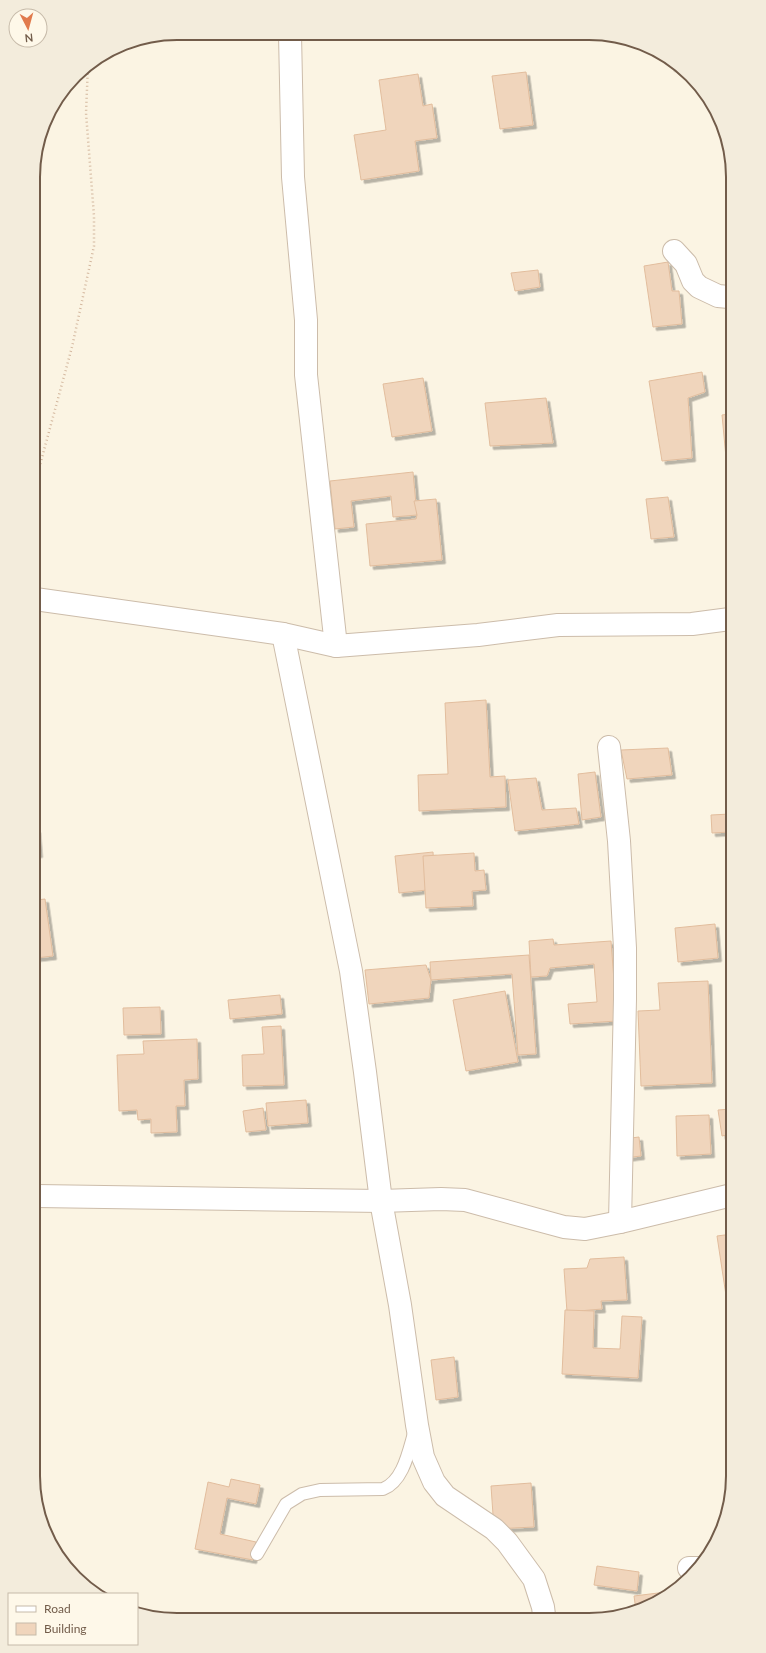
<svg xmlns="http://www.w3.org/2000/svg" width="766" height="1653" viewBox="0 0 766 1653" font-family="Lato,sans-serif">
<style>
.building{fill:#f0d5bc;stroke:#e2bd9d;filter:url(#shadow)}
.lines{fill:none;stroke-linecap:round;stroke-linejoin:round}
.service-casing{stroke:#ccbcaa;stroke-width:14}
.minor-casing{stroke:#ccbcaa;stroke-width:24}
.path{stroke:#d4b89f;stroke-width:2.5;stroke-dasharray:1 3;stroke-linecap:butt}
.service{stroke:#fff;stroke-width:12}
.minor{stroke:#fff;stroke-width:22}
.rim{fill:none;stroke:#725c4a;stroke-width:2}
</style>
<defs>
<filter id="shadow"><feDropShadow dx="3.5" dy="3.5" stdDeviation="0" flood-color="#0004"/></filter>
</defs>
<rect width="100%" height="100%" fill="#fbf4e3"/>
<g class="building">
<polygon points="670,62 679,67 671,68"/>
<polygon points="526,72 533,125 500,129 492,76"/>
<polygon points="418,74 423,106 432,104 437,138 415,141 419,171 361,180 354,135 386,130 379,80"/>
<polygon points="668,262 672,291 679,291 682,324 653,327 644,266"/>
<polygon points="538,270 540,287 515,291 511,273"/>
<polygon points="702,372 705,392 688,398 692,458 662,461 649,381"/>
<polygon points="423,378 432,431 392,437 383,384"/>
<polygon points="546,398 553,443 490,446 485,403"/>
<polygon points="729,414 729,479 728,479 722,415"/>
<polygon points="413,472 417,515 393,517 391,496 351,501 354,527 335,529 330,481"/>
<polygon points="668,497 674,537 651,539 646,499"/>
<polygon points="436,499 442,560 370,566 366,524 416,519 417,515 414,501"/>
<polygon points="486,700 490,777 505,776 506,807 419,811 418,775 448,774 445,703"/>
<polygon points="668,748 672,775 627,779 621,750"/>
<polygon points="595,772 601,817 582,820 578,774"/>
<polygon points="536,778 542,810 576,808 579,824 515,831 508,780"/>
<polygon points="730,814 730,832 712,833 711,815"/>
<polygon points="36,829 37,829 39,854 36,854"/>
<polygon points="433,852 435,883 429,884 427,890 399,893 395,856"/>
<polygon points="474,853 475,871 484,870 486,890 472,891 473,906 426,908 423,856"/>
<polygon points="731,861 731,880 727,880 726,862"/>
<polygon points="45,899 53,956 36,958 36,900"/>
<polygon points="715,924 718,958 678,962 675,928"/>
<polygon points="553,939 554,945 611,941 617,1021 570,1024 568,1004 597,1002 594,964 550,968 547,976 531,977 529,941"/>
<polygon points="529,955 536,1054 518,1055 512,974 431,980 430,962"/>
<polygon points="426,965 431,980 429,998 369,1004 365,970"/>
<polygon points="708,981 712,1083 641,1086 638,1011 660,1010 658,983"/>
<polygon points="505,991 518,1062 466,1071 453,1000"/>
<polygon points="280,995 282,1014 230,1019 228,1000"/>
<polygon points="160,1007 161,1034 124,1035 123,1008"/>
<polygon points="281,1026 284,1085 243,1086 242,1055 264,1054 262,1027"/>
<polygon points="197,1039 198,1079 184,1080 185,1106 176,1106 177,1132 151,1133 151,1119 138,1120 137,1110 119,1111 117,1055 144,1054 143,1041"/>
<polygon points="306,1100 308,1123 268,1126 266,1103"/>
<polygon points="263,1108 266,1130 246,1132 243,1111"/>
<polygon points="731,1109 731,1134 722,1136 718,1110"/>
<polygon points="709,1115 711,1154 677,1156 676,1116"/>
<polygon points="639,1137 641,1156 625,1158 623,1139"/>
<polygon points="732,1234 732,1335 717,1236"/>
<polygon points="624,1257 627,1300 601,1301 602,1309 567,1312 564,1269 587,1268 590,1259"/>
<polygon points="565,1310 594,1311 593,1348 620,1349 622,1316 642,1317 638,1378 562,1374"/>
<polygon points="454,1357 458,1397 436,1400 431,1360"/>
<polygon points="231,1479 260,1485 256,1504 227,1498 220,1534 256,1542 253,1560 195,1549 208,1482 229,1487"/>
<polygon points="531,1483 534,1527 494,1529 491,1486"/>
<polygon points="597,1566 639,1572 637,1591 594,1585"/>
<polygon points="674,1591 669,1596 636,1611 634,1596"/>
</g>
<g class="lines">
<defs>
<path id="service" d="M257 1554 286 1504 302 1494 320 1490 383 1489C404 1481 409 1449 415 1430"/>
<g id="minor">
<polyline points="290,34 293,177 306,320 306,375 336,646"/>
<polyline points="674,251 686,264 693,281 699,287 718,296 729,297"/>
<polyline points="35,599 283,634 336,646 478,635 558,625 692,624 730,619"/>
<polyline points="283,634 351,971 365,1072 381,1201 400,1305 417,1425 423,1457 434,1482 445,1496 494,1529 507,1542 534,1579 543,1607 544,1615"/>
<polyline points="609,747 619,841 625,948 625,999 620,1222"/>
<polyline points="37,1196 381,1201 441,1199 465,1200 564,1227 585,1229 620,1222 732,1195"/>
<polyline points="689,1568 699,1568"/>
</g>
</defs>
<use href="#service" class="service-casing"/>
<use href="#minor" class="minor-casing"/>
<polyline class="path" points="34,487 72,347 94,246 94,216 86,113 88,65"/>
<use href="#service" class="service"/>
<use href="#minor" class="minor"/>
</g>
<path d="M0 0H766V1653H0ZM177 40H589A137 137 0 0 1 726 177V1476A137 137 0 0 1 589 1613H177A137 137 0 0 1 40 1476V177A137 137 0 0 1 177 40Z" fill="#f3ecdc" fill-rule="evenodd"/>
<path class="rim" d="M177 40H589A137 137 0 0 1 726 177V1476A137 137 0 0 1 589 1613H177A137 137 0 0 1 40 1476V177A137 137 0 0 1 177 40Z"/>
<rect x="8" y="1593" width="130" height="52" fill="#fef8e9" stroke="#c6baa9"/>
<rect x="16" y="1606" width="20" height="6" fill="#ffffff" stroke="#c6baa9"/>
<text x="44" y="1613" font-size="12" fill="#725c4a">Road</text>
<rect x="16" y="1623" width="20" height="12" fill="#f0d5bc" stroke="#c6baa9"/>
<text x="44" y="1633" font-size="12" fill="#725c4a">Building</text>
<g transform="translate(28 28) rotate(174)"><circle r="19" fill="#fef8e9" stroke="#c6baa9"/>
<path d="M0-3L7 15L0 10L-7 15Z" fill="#e17a4c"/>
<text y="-6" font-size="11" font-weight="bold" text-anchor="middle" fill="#725c4a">N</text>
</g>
</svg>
